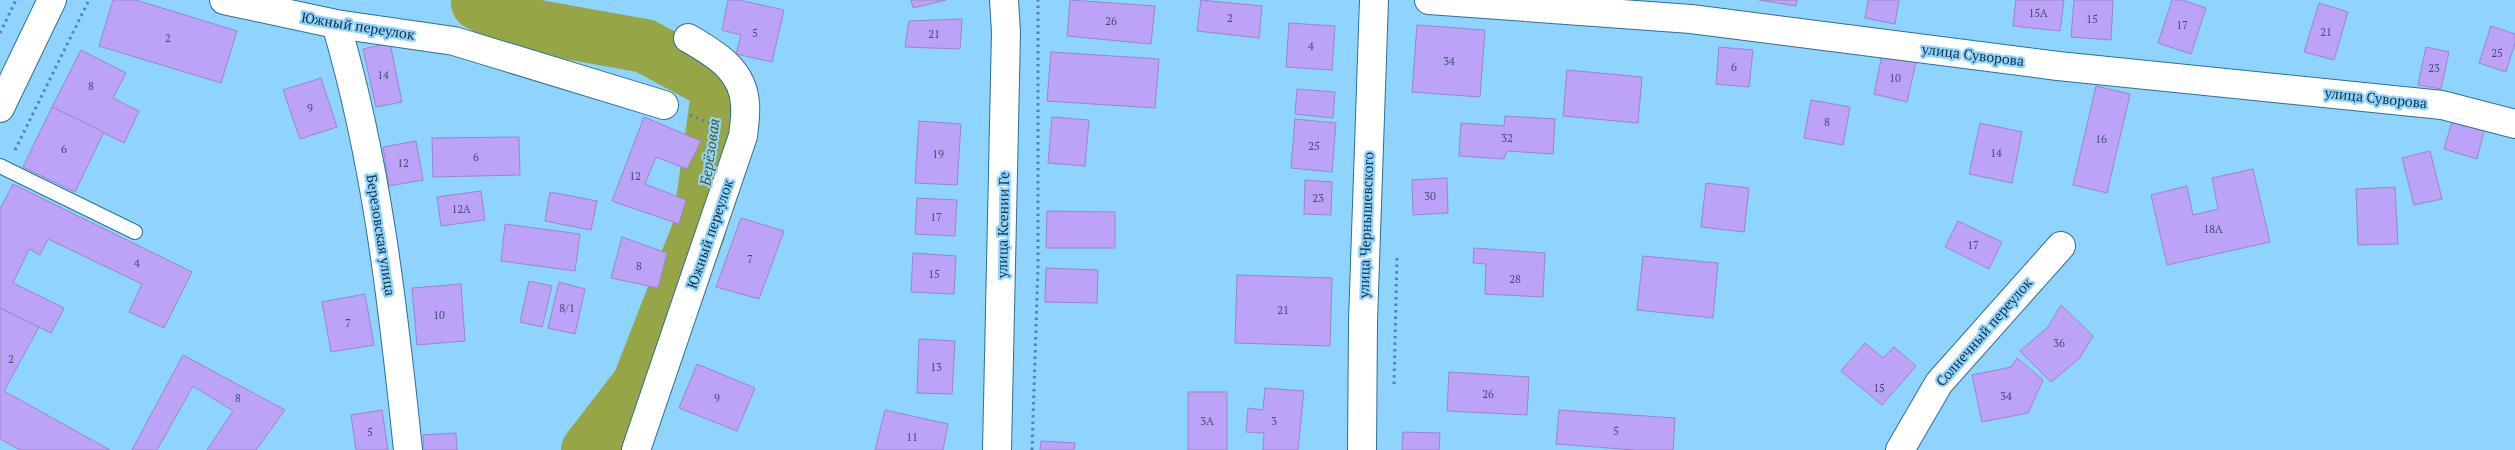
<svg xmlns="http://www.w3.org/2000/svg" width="2515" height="450" viewBox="0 0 2515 450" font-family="'PT Serif',serif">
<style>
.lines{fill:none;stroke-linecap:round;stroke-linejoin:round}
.river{stroke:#96a647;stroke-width:54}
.building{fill:#bda3f8;stroke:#9a87c5}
.service-casing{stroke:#2c7098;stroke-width:16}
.minor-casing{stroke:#2c7098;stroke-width:30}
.tertiary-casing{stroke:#2c7098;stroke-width:30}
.path{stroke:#5485a4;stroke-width:3;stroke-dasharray:2.5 4;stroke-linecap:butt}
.service{stroke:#fff;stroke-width:14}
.minor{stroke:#fff;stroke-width:28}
.tertiary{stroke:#fff;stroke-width:28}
.labels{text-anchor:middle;stroke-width:4.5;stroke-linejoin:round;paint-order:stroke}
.number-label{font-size:11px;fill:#3f4e70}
.street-label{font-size:14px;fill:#153142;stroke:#8fd3ff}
.water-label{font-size:15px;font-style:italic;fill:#4f5914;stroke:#8fd3ff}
</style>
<rect width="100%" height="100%" fill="#8fd3ff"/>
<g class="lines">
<polyline class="river" points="478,0 478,3 516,23 645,46 719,86 699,230 639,384 588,450"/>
</g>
<g class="building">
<polygon points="113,0 136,0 237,31 221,83 99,46"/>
<polygon points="728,0 739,0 784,10 772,62 736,54 741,35 722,30"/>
<polygon points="911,0 946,0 913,8"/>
<polygon points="1070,0 1155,6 1151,44 1067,36"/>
<polygon points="1201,0 1262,6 1259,38 1197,31"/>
<polygon points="1759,0 1797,0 1796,6"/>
<polygon points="1868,0 1899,0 1895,24 1865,18"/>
<polygon points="2016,0 2064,0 2060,31 2013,26"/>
<polygon points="2074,0 2113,0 2111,40 2071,37"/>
<polygon points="2172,0 2182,0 2206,8 2191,54 2158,43"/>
<polygon points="2319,3 2348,12 2334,60 2304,52"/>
<polygon points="962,19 960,49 905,47 909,21"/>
<polygon points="1289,23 1335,26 1332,70 1286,67"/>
<polygon points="1417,25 1485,30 1480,97 1412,92"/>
<polygon points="2491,26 2515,34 2515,43 2506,72 2479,63"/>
<polygon points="390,43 402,102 376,107 363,49"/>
<polygon points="1719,47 1753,50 1749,87 1716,84"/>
<polygon points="2426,47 2449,52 2441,89 2418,85"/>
<polygon points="81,50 126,73 113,98 139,111 124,143 52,107"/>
<polygon points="1051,52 1159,59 1155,108 1047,101"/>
<polygon points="1882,55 1916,62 1907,102 1874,94"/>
<polygon points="1567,70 1642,77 1638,123 1563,116"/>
<polygon points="321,78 337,127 300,139 283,90"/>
<polygon points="2096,86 2130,94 2107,193 2073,185"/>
<polygon points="1297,89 1335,92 1333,118 1295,114"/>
<polygon points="1811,100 1850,107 1843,145 1804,138"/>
<polygon points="52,107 104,132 75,192 23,167"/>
<polygon points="1505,116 1555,119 1553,154 1507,151 1504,159 1459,156 1461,123 1504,126"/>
<polygon points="644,117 701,141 687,169 656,157 645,184 686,200 679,224 612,201"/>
<polygon points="1052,117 1089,120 1085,166 1048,163"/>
<polygon points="2453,118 2485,127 2477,159 2444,149"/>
<polygon points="1295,119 1336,123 1332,172 1291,168"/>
<polygon points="919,121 961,124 957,185 915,183"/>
<polygon points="1980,123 2022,132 2012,183 1969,174"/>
<polygon points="519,137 520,175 433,177 432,138"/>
<polygon points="416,141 423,180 389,186 383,147"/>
<polygon points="2430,151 2442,199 2414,205 2402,158"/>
<polygon points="2253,169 2270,242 2167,265 2151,195 2187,186 2193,215 2218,209 2212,178"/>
<polygon points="1447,178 1448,213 1413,215 1412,180"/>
<polygon points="1305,180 1332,182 1331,215 1304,214"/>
<polygon points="1706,183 1749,188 1744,232 1701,227"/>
<polygon points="13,184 192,272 164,328 129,312 142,284 48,239 40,255 29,249 13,283 64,308 51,333 0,308 0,209"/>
<polygon points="2395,187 2398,244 2358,245 2356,189"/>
<polygon points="481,191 485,220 441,226 437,197"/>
<polygon points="550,192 597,201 591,230 545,221"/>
<polygon points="917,198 957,200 955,236 915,234"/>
<polygon points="1047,211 1115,212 1115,248 1046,248"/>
<polygon points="741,218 784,231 759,299 716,287"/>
<polygon points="1958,221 2002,242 1989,269 1945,247"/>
<polygon points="505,224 580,234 575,271 501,261"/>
<polygon points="622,237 667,253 658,288 611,278"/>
<polygon points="1474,248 1545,253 1543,297 1485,294 1486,264 1473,263"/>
<polygon points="913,253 956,256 954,294 911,292"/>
<polygon points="1643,256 1718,263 1713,318 1637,310"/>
<polygon points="1046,268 1098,270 1097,303 1045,302"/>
<polygon points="1237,275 1332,278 1330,346 1235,343"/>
<polygon points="529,281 552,286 542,327 520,322"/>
<polygon points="559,282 585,289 575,334 548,328"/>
<polygon points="461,284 465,341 417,345 412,288"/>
<polygon points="365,294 374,345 331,352 322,302"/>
<polygon points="2061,305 2093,336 2080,358 2051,382 2020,351 2048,327"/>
<polygon points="0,308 39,327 4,391 110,450 20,450 0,439"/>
<polygon points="919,339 955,341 952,394 917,393"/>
<polygon points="1865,343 1883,358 1894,347 1916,366 1882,405 1841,371"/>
<polygon points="183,355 285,410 256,450 207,450 233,411 193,386 157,450 132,450"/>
<polygon points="2017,358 2043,380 2028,413 1982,422 1972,375 2011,367"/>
<polygon points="697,364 755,388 737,431 679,408"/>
<polygon points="1449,372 1529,377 1527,415 1447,411"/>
<polygon points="1265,388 1304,391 1298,450 1263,450 1264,433 1246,432 1248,408 1263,410"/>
<rect x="1188" y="392" width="39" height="58"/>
<polygon points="382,410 388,450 356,450 351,415"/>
<polygon points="885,410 948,424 943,450 875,450"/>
<polygon points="1559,410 1675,418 1673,450 1635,450 1556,444"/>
<polygon points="1403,432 1440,433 1439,450 1402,450"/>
<polygon points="456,433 457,450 424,450 423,435"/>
<polygon points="1041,441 1075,443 1074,450 1040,450"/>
</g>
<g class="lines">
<defs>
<polyline id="service" points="0,166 135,232"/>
<g id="minor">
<polyline points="224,0 336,24 454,41 664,105"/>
<polyline points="1429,0 1691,19 2058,66 2442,105 2515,124"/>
<path d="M336 24C377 163 393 306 408 450"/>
<polyline points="0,108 52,0"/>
<path d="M636 450 743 136C744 126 746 115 745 105 744 70 714 53 688 38"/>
<polyline points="1900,450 1939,383 2061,246"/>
</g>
<g id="tertiary">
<polyline points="997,450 1006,32 1004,0"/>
<polyline points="1362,450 1363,321 1374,0"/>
</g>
</defs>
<use href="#service" class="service-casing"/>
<use href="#minor" class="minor-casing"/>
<use href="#tertiary" class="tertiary-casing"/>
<g class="path">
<polyline points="0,33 16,0"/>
<polyline points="690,115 715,125"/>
<polyline points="15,150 89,0"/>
<polyline points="1394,384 1397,258"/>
<polyline points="1032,450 1038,267 1038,0"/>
</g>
<use href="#service" class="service"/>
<use href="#minor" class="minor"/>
<use href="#tertiary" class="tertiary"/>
</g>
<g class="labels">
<g class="number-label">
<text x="2038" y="17">15А</text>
<text x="1230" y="22">2</text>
<text x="2092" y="23">15</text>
<text x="1111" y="25">26</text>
<text x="2182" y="29">17</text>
<text x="2326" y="36">21</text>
<text x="755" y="37">5</text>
<text x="934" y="38">21</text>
<text x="168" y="42">2</text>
<text x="1311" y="50">4</text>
<text x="2497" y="57">25</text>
<text x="1449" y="65">34</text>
<text x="1734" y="71">6</text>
<text x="2434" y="72">23</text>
<text x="383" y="79">14</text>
<text x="1895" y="82">10</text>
<text x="91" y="90">8</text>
<text x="310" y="112">9</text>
<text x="1827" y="126">8</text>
<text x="1507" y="142">32</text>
<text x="2101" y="143">16</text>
<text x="1314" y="150">25</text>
<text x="64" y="153">6</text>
<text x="1996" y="157">14</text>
<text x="938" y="158">19</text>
<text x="476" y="161">6</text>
<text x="403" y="167">12</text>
<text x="635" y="180">12</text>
<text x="1430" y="200">30</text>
<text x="1318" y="202">23</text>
<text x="461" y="213">12А</text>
<text x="936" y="221">17</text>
<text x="2213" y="233">18А</text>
<text x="1973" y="249">17</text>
<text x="750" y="263">7</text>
<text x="137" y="267">4</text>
<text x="639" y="270">8</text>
<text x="934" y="278">15</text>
<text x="1515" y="283">28</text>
<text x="567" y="312">8/1</text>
<text x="1283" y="314">21</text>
<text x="439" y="319">10</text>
<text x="348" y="327">7</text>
<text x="2059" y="347">36</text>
<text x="11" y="363">2</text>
<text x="936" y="371">13</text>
<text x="1879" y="392">15</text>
<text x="1488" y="398">26</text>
<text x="2006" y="400">34</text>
<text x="238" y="402">8</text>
<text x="717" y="402">9</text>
<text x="1207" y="425">3А</text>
<text x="1274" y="425">3</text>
<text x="1616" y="435">5</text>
<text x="370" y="436">5</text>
<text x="912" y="441">11</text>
</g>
<g class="street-label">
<text transform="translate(358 26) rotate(9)" y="5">Южный переулок</text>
<text transform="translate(1973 55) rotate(7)" y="5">улица Суворова</text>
<text transform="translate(2376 98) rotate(6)" y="5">улица Суворова</text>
<text transform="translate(1003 225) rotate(-89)" y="5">улица Ксении Ге</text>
<text transform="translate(1366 225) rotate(-88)" y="5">улица Чернышевского</text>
<text transform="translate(710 234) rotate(-71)" y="5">Южный переулок</text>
<text transform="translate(381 235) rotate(81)" y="5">Березовская улица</text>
<text transform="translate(1984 332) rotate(-49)" y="5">Солнечный переулок</text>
</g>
<g class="water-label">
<text transform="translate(710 152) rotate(-82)" y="5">Берёзовая</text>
</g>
</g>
</svg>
